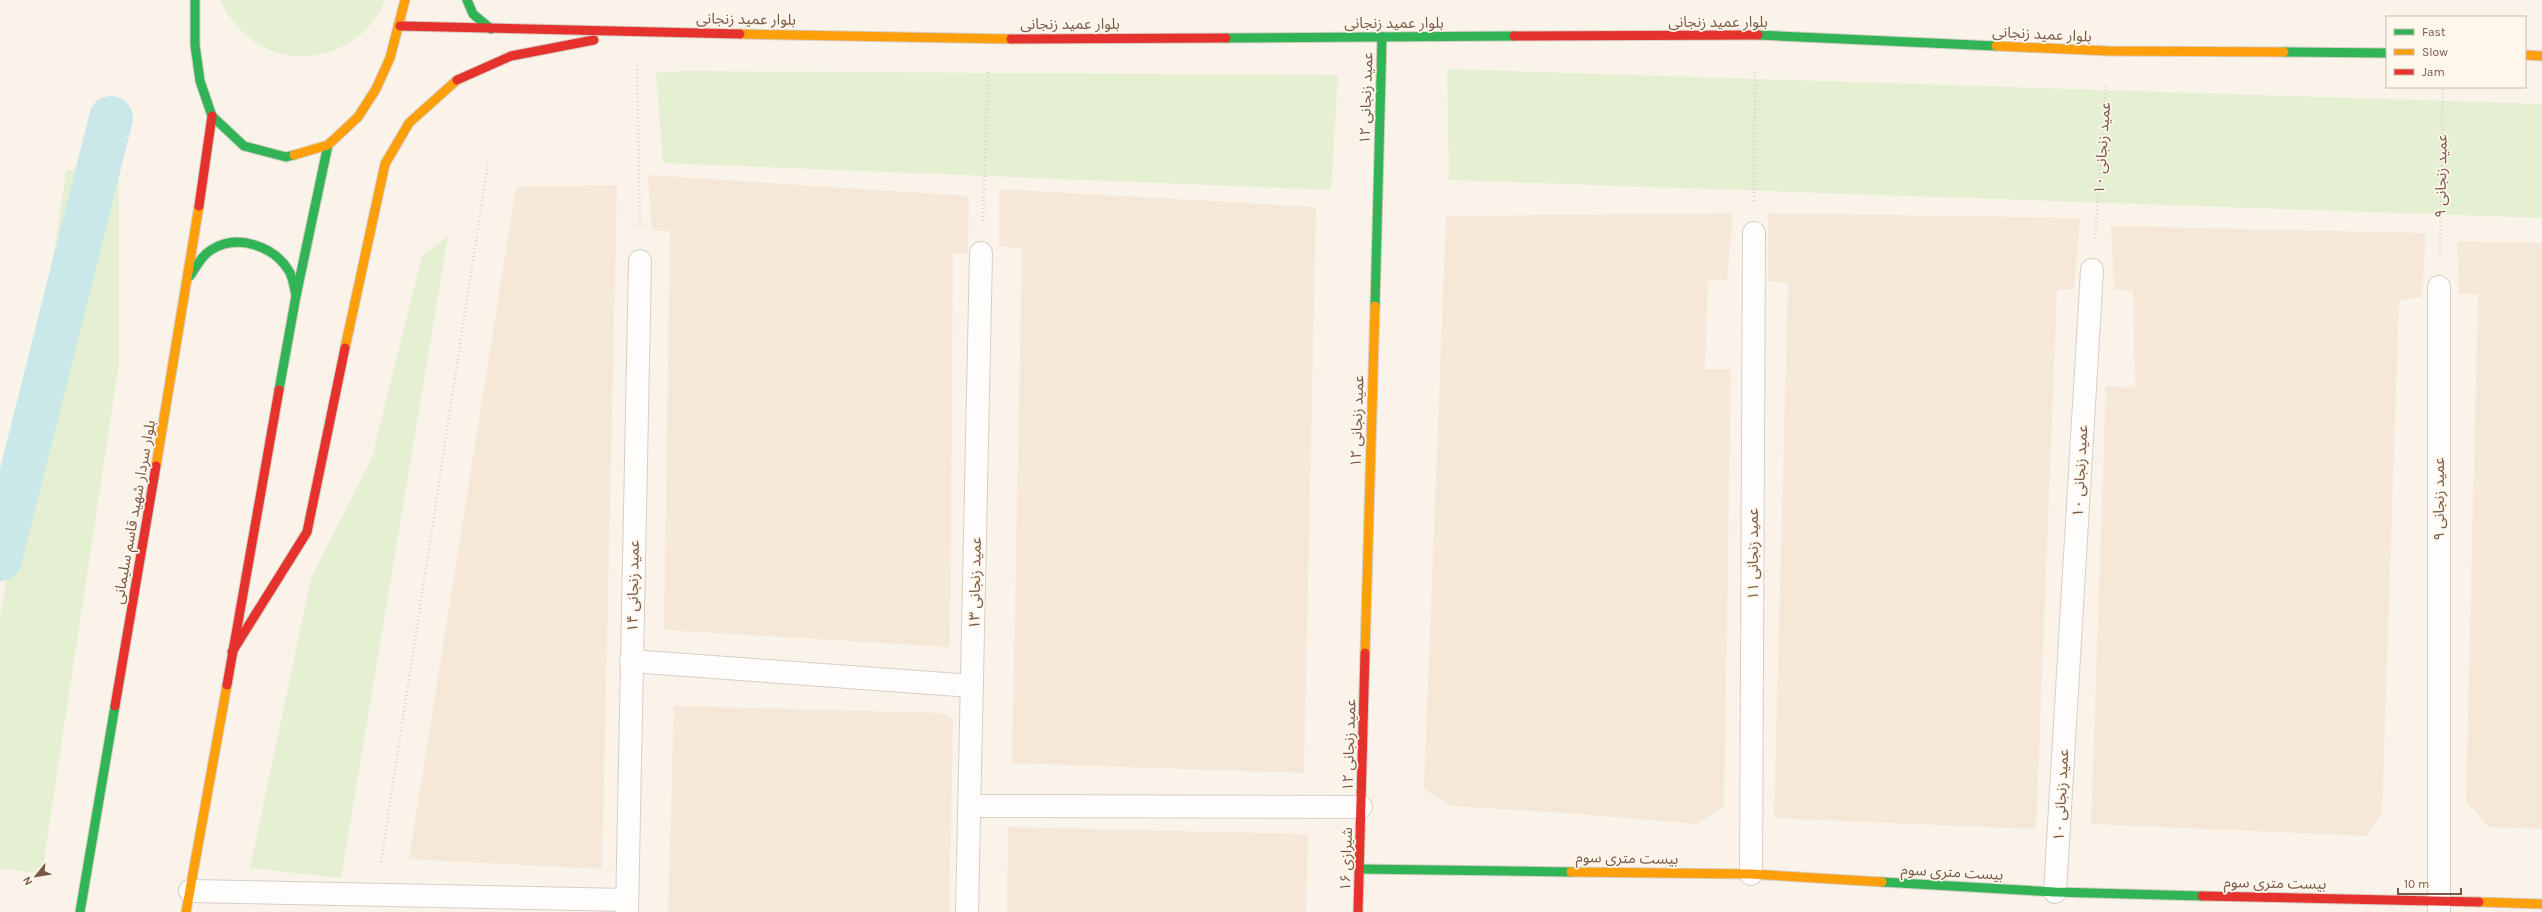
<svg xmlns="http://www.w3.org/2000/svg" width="2542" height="912" viewBox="0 0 2542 912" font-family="Karla,'Noto Sans Arabic',sans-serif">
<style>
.residential{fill:#f5e8d9}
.green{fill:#e5f0d3}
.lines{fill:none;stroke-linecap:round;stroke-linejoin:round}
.canal{stroke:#cae8ea;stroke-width:44}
.street-casing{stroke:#d8cec6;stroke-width:24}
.fast-casing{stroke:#d8cec6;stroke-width:11}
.slow-casing{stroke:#d8cec6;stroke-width:11}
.jam-casing{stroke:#d8cec6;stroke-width:11}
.path{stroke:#dbd2cc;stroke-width:2.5;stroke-dasharray:1 3;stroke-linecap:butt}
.street{stroke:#fefdfc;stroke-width:22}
.fast{stroke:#30b455;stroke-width:9}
.slow{stroke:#ff9f0a;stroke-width:9}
.jam{stroke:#e5322d;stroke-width:9}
.labels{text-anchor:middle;stroke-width:3.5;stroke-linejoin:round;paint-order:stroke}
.street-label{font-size:15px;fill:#7a5846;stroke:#fff7ec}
</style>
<rect width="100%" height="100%" fill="#f9f3ea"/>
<g class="residential">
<polygon points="648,175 969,196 968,254 953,254 950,647 664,630 670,231 652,230"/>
<polygon points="617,185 602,869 409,859 516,187"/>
<polygon points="999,189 1316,207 1304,773 1012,763 1022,249 999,246"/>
<polygon points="1733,213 1727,280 1708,281 1705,369 1731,369 1724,807 1697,824 1565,813 1451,806 1424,789 1446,216"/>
<polygon points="1768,213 2080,218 2074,289 2057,290 2036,829 1774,818 1788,283 1768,281"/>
<polygon points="2111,226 2426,233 2422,297 2399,300 2382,813 2367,836 2091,824 2106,386 2135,388 2133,291 2114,290"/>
<polygon points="2457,241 2542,243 2542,829 2489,827 2466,801 2478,294 2459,294"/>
<polygon points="674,706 941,713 953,719 949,912 668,912"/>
<polygon points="1008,827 1308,834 1306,912 1007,912"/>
</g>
<g class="green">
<path d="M220 0H385C365 52 298 74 252 40 237 29 228 16 220 0Z"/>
<polygon points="1447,69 2542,104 2542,218 1449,180"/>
<polygon points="682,71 1338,75 1331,190 663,163 656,73"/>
<polygon points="119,169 119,363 42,873 0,869 0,621 66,171"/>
<polygon points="448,236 341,878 250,868 311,578 372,458 422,256"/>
</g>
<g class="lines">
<polyline class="canal" points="0,559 111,118"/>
<defs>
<g id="street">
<polyline points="631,661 972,686"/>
<polyline points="970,806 1361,807"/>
<polyline points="1751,874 1754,233"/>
<polyline points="190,891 627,900"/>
<polyline points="2055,892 2092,270"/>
<polyline points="627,912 640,261"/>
<polyline points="967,912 981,253"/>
<polyline points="2439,912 2439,287"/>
</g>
<g id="fast">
<polyline points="195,0 195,45 200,81 212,116 244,146 286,157 294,155"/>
<polyline points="467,0 473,14 491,29"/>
<polyline points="1758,35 1996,46"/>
<polyline points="1226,38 1514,36"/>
<polyline points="2284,52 2387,53"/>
<path d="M190 276C197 266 201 256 211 250 237 233 274 246 289 271 293 278 294 287 296 295"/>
<polyline points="1375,306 1382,37"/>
<polyline points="279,390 296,296 328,145"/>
<polyline points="1360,869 1571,872"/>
<polyline points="1882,882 2055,892 2202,896"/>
<polyline points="80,912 115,706"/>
</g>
<g id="slow">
<polyline points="740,34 1011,39"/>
<polyline points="1996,46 2109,51 2284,52"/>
<polyline points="2525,55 2542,56"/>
<polyline points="294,155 328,145 358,117 376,89 390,58 405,0"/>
<polyline points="345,348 385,164 409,123 457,80"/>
<polyline points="156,466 199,206"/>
<polyline points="1365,653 1375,306"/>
<polyline points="1571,872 1751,874 1882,882"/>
<polyline points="2479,902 2542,904"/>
<polyline points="186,912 227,685"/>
</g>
<g id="jam">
<polyline points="400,26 740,34"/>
<polyline points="1514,36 1758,35"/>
<polyline points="1011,39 1226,38"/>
<polyline points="457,80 511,56 594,40"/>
<polyline points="199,206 212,116"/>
<polyline points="232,652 307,532 345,348"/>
<polyline points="227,685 279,390"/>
<polyline points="115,706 156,466"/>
<polyline points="2202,896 2479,902"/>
<polyline points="1358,912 1365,653"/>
</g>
</defs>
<use href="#street" class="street-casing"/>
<use href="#fast" class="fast-casing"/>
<use href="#slow" class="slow-casing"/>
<use href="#jam" class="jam-casing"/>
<g class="path">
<polyline points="637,65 640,228"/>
<polyline points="1754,201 1755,70"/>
<polyline points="983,221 988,72"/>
<polyline points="2095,238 2106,85"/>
<polyline points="2440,254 2443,87"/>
<polyline points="381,862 488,162"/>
</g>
<use href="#street" class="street"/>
<use href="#fast" class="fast"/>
<use href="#slow" class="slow"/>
<use href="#jam" class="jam"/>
</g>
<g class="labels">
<g class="street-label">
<text transform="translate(746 19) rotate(1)" y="5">بلوار عمید زنجانی</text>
<text x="1718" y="27">بلوار عمید زنجانی</text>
<text x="1394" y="28">بلوار عمید زنجانی</text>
<text x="1070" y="29">بلوار عمید زنجانی</text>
<text transform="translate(2042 34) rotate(3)" y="5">بلوار عمید زنجانی</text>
<text transform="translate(1366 98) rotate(-88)" y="5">عمید زنجانی ۱۲</text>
<text transform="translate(2102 148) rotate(-86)" y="5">عمید زنجانی ۱۰</text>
<text transform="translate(2441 176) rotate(-89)" y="5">عمید زنجانی ۹</text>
<text transform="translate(1357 421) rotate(-88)" y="5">عمید زنجانی ۱۲</text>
<text transform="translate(2080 471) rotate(-87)" y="5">عمید زنجانی ۱۰</text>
<text transform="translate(2439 499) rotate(-90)" y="5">عمید زنجانی ۹</text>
<text transform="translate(134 512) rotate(-80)" y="5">بلوار سردار شهید قاسم سلیمانی</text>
<text transform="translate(1753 554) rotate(-90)" y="5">عمید زنجانی ۱۱</text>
<text transform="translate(975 583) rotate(-89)" y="5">عمید زنجانی ۱۳</text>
<text transform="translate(633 586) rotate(-89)" y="5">عمید زنجانی ۱۴</text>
<text transform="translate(1349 745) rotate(-88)" y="5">عمید زنجانی ۱۲</text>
<text transform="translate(2061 795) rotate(-87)" y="5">عمید زنجانی ۱۰</text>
<text transform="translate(1627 858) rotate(1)" y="5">بیست متری سوم</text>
<text transform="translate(1346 859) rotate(-88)" y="5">شیرازی ۱۶</text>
<text transform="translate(1952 872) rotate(3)" y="5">بیست متری سوم</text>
<text transform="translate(2275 883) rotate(1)" y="5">بیست متری سوم</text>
</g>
</g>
<rect x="2386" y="16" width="140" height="72" fill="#fff7ec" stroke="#cab7aa"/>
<rect x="2394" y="29" width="20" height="6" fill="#30b455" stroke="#cab7aa"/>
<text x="2422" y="36" font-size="12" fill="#7a5846">Fast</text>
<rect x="2394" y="49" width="20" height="6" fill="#ff9f0a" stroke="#cab7aa"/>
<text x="2422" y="56" font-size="12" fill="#7a5846">Slow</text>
<rect x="2394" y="69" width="20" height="6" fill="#e5322d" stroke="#cab7aa"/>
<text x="2422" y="76" font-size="12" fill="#7a5846">Jam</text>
<g transform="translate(36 876) rotate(240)" stroke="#fff7ec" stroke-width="3" paint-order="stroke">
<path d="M0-3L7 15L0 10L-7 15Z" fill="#7a5846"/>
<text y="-6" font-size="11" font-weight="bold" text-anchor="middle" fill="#7a5846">N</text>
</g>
<path d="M2398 888v6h63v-6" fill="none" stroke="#7a5846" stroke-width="2"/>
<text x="2404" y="888" font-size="12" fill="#7a5846" stroke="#fff7ec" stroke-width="3" paint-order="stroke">10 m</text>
</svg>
